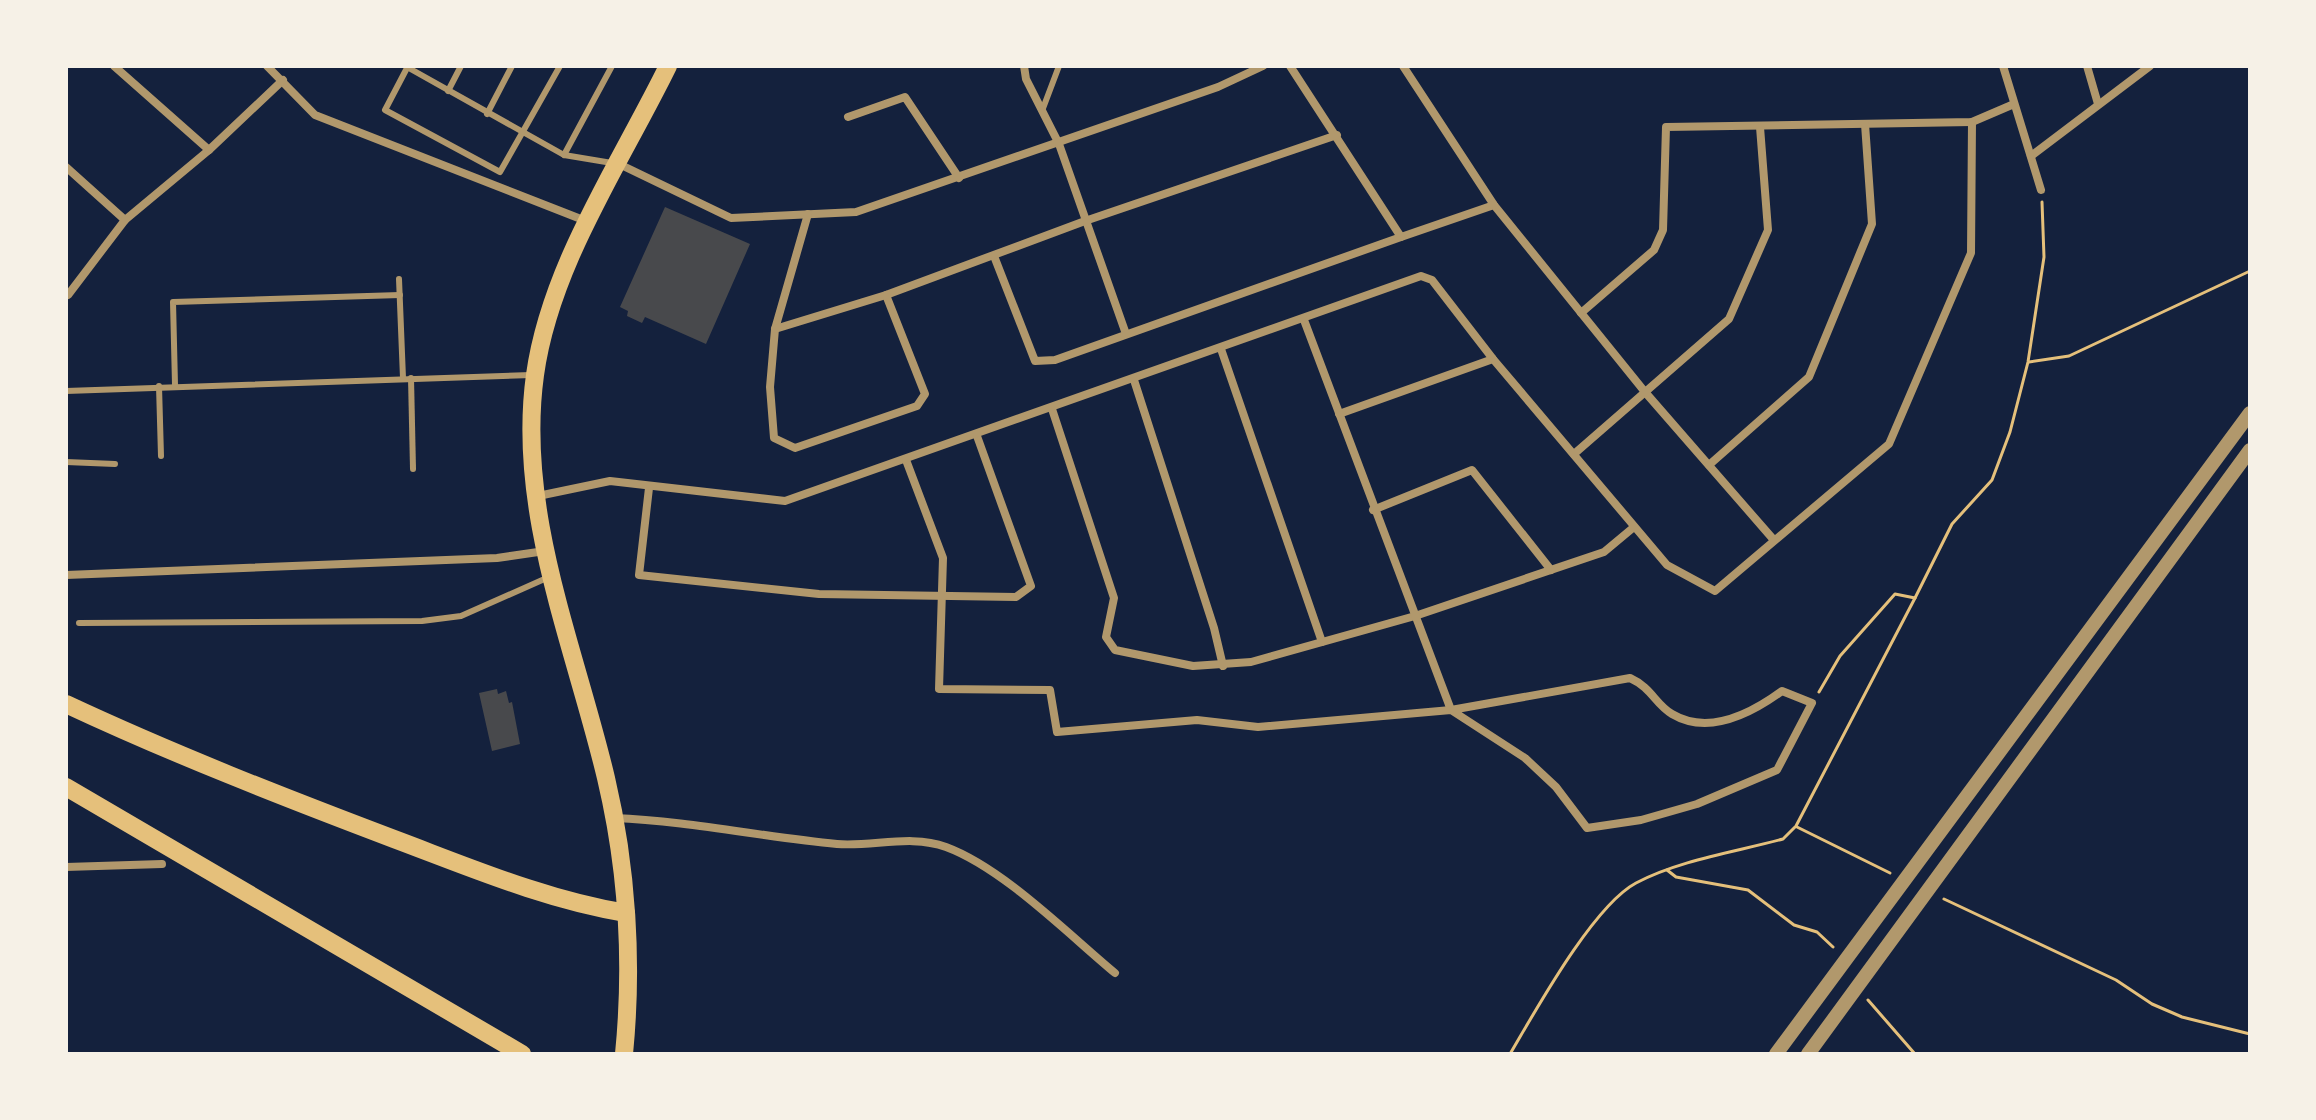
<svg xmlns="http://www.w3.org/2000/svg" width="2316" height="1120" viewBox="0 0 2316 1120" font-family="'Archivo Narrow',sans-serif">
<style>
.building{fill:#48494c}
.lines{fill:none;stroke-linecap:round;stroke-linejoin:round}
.path{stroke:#e5c07b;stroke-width:3}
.service{stroke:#b1986c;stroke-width:6}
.minor{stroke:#b1986c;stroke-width:8}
.tertiary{stroke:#b1986c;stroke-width:14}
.primary{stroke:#e5c07b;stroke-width:18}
</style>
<rect width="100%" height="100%" fill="#14213d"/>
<g class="building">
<polygon points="665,207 750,244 706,344 645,317 642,323 627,316 628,311 620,307"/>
<polygon points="497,689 498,694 506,691 509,703 512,702 520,744 492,751 479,693"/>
</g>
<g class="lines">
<g class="path">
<polyline points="2029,362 2069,356 2250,271"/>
<polyline points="1819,692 1840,656 1895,594 1915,598 1952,524 1992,480 2010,432 2028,362 2044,257 2042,202"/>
<polyline points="1797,827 1890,873"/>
<polyline points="1667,870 1676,877 1748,890 1794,925 1817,932 1833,947"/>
<polyline points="1944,899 2116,980 2152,1004 2182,1017 2250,1034"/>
<polyline points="1868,1000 1915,1054"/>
<path d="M1510 1054C1536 1010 1593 906 1636 883 1680 860 1735 852 1783 839L1796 826 1915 598"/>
</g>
<g class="service">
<polyline points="407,67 564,155 612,163"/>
<polyline points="407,68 385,110 500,172 560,66"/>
<polyline points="448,91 461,66"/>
<polyline points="1042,111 1059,66"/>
<polyline points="487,114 512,66"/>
<polyline points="564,155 612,66"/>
<polyline points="399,279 403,378"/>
<polyline points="411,378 413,469"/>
<polyline points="175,385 173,302 400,295"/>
<polyline points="159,386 161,456"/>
<polyline points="66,391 531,375"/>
<polyline points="66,462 115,464"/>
<polyline points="79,623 422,621 461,616 549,577"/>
</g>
<g class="minor">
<polyline points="114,66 209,150"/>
<polyline points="267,66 315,115 586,221"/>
<polyline points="1024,66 1026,79 1059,144 1126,334"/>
<polyline points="1403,66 1494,205 1645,392 1773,539"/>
<polyline points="2003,66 2041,190"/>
<polyline points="2087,66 2098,104"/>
<polyline points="848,117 905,97 959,178"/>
<polyline points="2031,156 2150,66"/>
<polyline points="619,164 731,218 856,212 1218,87 1263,66"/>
<polyline points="66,167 125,220"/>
<polyline points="808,214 775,329 770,387 774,438 795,448 917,406 925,394 886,295"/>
<polyline points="1401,237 1494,205"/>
<polyline points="994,256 1035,361 1055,360 1401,237 1290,66"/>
<polyline points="66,293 68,295 125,220 209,150 283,80"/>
<polyline points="1581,313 1654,250 1663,230 1666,127 1972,122 2014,104"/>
<polyline points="775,329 886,295 1085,221 1337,135"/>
<polyline points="1221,349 1322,642"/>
<polyline points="1134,380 1214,628 1223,666"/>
<polyline points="1052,409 1114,598 1106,637 1115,650 1193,666 1251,662 1415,616 1604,552 1634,527"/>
<polyline points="1339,414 1493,359"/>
<polyline points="1574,454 1729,319 1768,230 1760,127"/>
<path d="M906 460 943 558 939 689 1050 690 1057 732 1197 720 1258 727 1451 710 1630 678C1652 688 1655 704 1672 714 1709 736 1752 713 1782 691L1812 703 1777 770 1697 804 1641 820 1587 828 1556 787 1525 758 1451 710 1304 320"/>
<polyline points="1709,465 1809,377 1872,224 1865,124"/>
<polyline points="649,488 639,575 819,594 1016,597 1031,586 977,436"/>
<polyline points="538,496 610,481 785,501 1421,276 1432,280 1493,359 1667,565 1715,591 1889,444 1971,253 1972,122"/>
<polyline points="1373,510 1472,470 1551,570"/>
<polyline points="66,575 497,558 545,551"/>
<path d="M614 818C689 821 763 837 837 844 873 847 911 834 946 847 1003 868 1068 934 1115 973"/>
<polyline points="66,867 162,864"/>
</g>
<g class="tertiary">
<polyline points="1776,1054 2250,413"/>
<polyline points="1808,1054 2250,450"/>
</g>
<g class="primary">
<path d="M66 704C173 754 283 797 394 839 469 867 546 900 626 913"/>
<polyline points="66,787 522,1054"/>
<path d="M624 1054C633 963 627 867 606 778 575 647 516 512 535 375 550 266 620 164 668 66"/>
</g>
</g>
<rect width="2316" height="1120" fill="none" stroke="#f6f1e7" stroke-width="136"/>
</svg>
